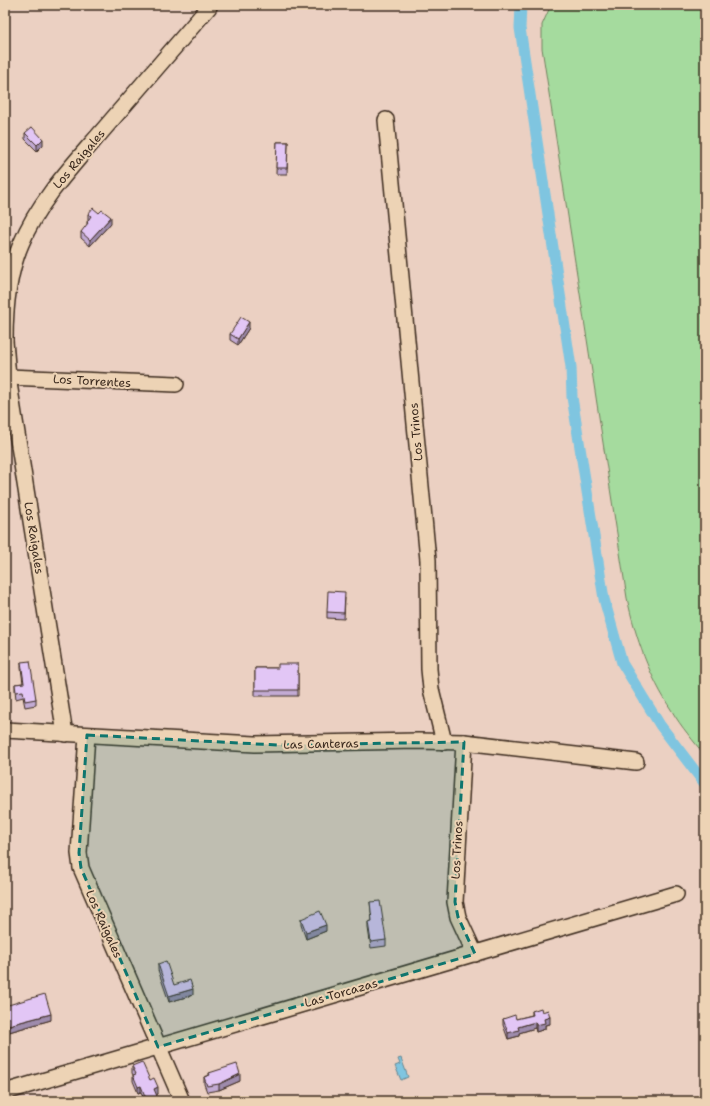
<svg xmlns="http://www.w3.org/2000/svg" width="710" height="1106" viewBox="0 0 710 1106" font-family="'Shantell Sans',sans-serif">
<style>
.green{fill:#a5db9e;stroke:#70825e}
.water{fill:#7fc5e0;stroke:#648792}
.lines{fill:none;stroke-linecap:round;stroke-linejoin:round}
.canal{stroke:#7fc5e0;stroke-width:11}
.minor-casing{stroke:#3b2a1e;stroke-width:18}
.minor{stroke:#edd3b5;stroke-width:15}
.wall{fill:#c2aad3;stroke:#3b2a1e}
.shaded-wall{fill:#9e8bac;stroke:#3b2a1e}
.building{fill:#e2c6f5;stroke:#3b2a1e}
.marked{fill:#0f766e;fill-opacity:0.2;stroke:#0f766e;stroke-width:3;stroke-dasharray:8 5;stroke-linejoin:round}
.labels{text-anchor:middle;stroke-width:4;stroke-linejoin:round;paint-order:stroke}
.street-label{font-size:12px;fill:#3b2a1e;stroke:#edd3b5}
</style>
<rect width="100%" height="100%" fill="#ebd0c2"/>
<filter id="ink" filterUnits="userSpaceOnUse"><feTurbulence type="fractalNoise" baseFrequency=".025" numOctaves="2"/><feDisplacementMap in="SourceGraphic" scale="8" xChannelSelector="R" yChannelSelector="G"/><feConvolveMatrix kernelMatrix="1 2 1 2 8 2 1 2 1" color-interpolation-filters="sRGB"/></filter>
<g filter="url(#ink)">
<path class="green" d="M551 5H705V756C694 741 681 727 672 711 649 676 636 639 627 598L542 48V25Z"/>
<polygon class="water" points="401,1058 408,1077 401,1080 395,1066 400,1064 398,1059"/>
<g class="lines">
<polyline class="canal" points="521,5 520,28 571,367 572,397 604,599 622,663 660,725 705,784"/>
<defs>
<g id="minor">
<polyline points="386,120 428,560 429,669 431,689 444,742"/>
<path d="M5 339C5 307 8 274 21 244 39 200 74 164 104 129 139 88 174 48 209 7"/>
<polyline points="5,341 8,377 65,734"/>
<polyline points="8,377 176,384"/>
<polyline points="5,730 255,744 418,741 464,742 636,762"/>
<polyline points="87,735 79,853 81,868 182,1101"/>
<polyline points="464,742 455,902 458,917 475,954"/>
<polyline points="5,1092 676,894"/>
</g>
</defs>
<use href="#minor" class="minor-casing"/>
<use href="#minor" class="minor"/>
</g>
<g class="wall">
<polygon points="25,133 43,145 37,151 25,139"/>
<polygon points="277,142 288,142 287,174 276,174"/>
<polygon points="88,214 111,223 90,246 81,238 81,232 87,226 87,222 88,220"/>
<polygon points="249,328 238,345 230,340 230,334"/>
<polygon points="345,598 344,619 327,618 327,612"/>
<polygon points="21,662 36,699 36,705 25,707 23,697 16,699 15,690 15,684 23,683 21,668"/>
<polygon points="298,664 298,696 255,696 255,668 278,668"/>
<polygon points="370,902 386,940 386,946 371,948 368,928 368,922 372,921"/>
<polygon points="301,919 326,931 306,939 301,925"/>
<polygon points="158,964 174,985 193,995 169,1002 158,970"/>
<polygon points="5,1006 51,1020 9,1032 5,1017"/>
<polygon points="532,1011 542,1012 550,1024 545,1025 545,1029 536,1032 535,1028 519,1033 519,1036 508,1039 503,1025 503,1019 516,1019 532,1015"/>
<polygon points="132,1066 150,1080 158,1094 156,1095 159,1101 145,1101 141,1092 138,1093 133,1081 133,1075 132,1073"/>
<polygon points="209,1073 240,1081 219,1090 207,1092 204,1084 204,1077 209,1076"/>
</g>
<g class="shaded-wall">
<polygon points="43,139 43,145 37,151 37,145"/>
<polygon points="111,217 111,223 90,246 90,240"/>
<polygon points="249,322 249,328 238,345 238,339"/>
<polygon points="326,925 326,931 306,939 306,932"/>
<polygon points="193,989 193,995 169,1002 169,996"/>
<polygon points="51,1014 51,1020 9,1032 9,1025"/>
<polygon points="550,1017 550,1024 545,1025 545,1029 536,1032 536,1025 544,1019"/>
<polygon points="535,1022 535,1028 519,1033 519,1036 508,1039 508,1033 518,1027"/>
<polygon points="240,1074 240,1081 219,1090 219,1084"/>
<polygon points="141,1086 141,1092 138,1093 138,1087"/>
<polygon points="158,1087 158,1094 154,1096 154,1089"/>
</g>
<g class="building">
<polygon points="32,127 43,139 37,145 25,133"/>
<polygon points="277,142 288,142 287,168 276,168"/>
<polygon points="93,208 99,213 102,210 111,217 90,240 81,232 88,223 87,222 91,216 88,214"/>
<polygon points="241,317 249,322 238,339 230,334"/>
<polygon points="328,591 345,592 344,613 327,612"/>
<polygon points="30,661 36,699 25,701 23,691 16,692 15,684 24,683 21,662"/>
<polygon points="278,664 298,664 298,690 255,690 255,668 278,668"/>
<polygon points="380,901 386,940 371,942 368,922 372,921 370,902"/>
<polygon points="320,911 326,925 306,932 301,919"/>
<polygon points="166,961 174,985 190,980 193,989 169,996 158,964"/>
<polygon points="45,994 51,1014 9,1025 5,1011 5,1006"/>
<polygon points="541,1008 542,1012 548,1010 550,1017 544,1019 545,1023 536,1025 535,1022 518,1027 519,1030 508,1033 503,1019 515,1015 516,1019 533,1015 532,1011"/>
<polygon points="142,1062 150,1080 154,1078 158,1087 154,1089 159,1101 147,1101 141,1086 138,1087 133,1075 136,1074 132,1066"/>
<polygon points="237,1064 240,1074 219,1084 207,1086 204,1077 210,1075 209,1073"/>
</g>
</g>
<path class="marked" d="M87 735 277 745 464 742 455 902 458 917 475 954 158 1047 81 868 79 853Z"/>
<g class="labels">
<g class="street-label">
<text transform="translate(79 159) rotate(-50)" y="4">Los Raigales</text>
<text transform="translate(92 381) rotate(3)" y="4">Los Torrentes</text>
<text transform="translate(416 432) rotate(-95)" y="4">Los Trinos</text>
<text transform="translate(34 538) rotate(81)" y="4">Los Raigales</text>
<text transform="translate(321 744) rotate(-1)" y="4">Las Canteras</text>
<text transform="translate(457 850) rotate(-87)" y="4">Los Trinos</text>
<text transform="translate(104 924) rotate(66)" y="4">Los Raigales</text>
<text transform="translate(341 993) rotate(-16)" y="4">Las Torcazas</text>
</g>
</g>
<rect width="710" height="1106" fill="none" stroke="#edd3b5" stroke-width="20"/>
<rect x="10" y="10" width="690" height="1086" fill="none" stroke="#3b2a1e" stroke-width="1.5" filter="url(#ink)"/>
</svg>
